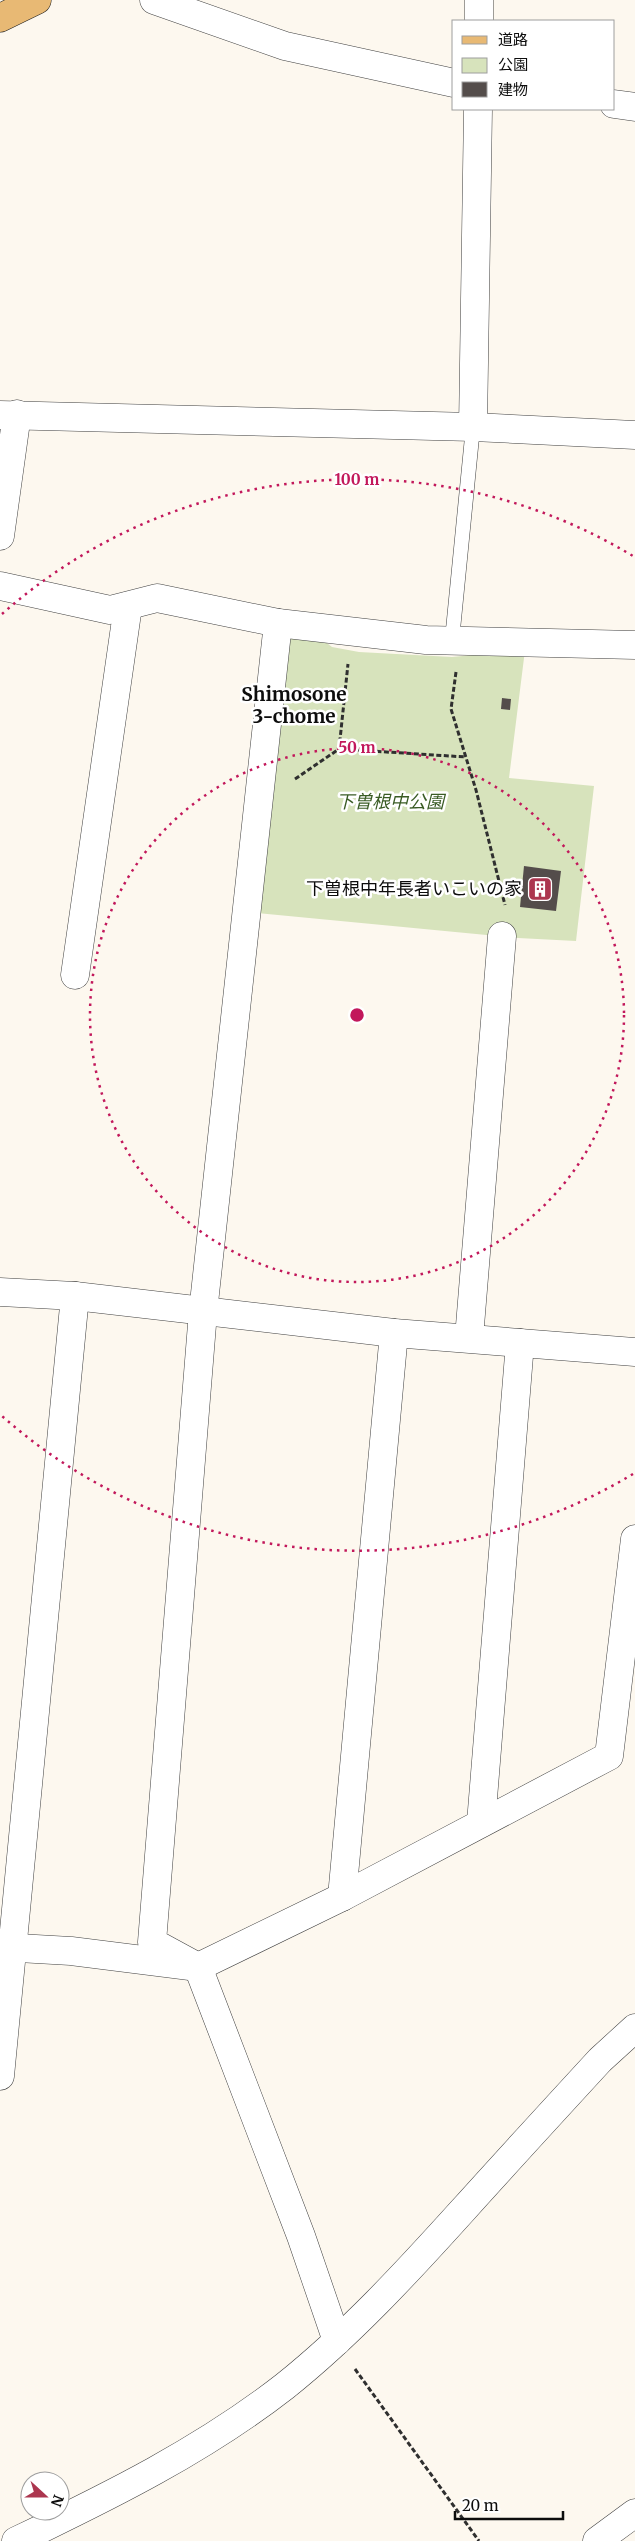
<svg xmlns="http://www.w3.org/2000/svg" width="635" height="2541" viewBox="0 0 635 2541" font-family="Merriweather,'Noto Sans JP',serif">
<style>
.green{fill:#d7e3bc}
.building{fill:#544d4b}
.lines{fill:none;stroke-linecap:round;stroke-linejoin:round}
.service-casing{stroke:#404040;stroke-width:15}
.minor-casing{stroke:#404040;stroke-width:29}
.tertiary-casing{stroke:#404040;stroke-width:29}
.primary-casing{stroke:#1e1e1e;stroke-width:29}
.path{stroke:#2f2f2f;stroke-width:3;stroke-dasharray:5 2.5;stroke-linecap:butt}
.service{stroke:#fff;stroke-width:14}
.minor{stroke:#fff;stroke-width:28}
.tertiary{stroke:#fff;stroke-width:28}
.primary{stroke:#e8b974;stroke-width:28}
.ring{fill:none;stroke:#c2185b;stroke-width:2.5;stroke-dasharray:2.5 5}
.labels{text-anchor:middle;stroke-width:5;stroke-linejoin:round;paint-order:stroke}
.park-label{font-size:18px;font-style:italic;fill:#3a5c25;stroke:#fff}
.poi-label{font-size:18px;fill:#0d0d0d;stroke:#fff;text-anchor:end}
.neighbourhood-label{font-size:19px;font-weight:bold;fill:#0d0d0d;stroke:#fff}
.centre{fill:#c2185b;stroke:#fff;stroke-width:2.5}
.ring-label{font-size:15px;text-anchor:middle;font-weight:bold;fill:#c2185b;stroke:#fff;stroke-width:5;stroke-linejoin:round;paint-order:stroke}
</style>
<rect width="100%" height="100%" fill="#fdf8ef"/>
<polygon class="green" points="285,633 315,634 332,647 359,652 452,657 525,650 509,778 594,786 576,941 518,938 257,913"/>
<g class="building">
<polygon points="502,698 511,699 510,710 501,709"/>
<polygon points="524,866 561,871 556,911 520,907"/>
</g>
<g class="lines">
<defs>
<polyline id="service" points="452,640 473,427"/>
<g id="minor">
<polyline points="154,0 285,46 454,83"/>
<polyline points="479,21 479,0"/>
<polyline points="614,104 635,107"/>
<polyline points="0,415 473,427 635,435"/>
<polyline points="473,427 478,109"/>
<polyline points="0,536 17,414"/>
<polyline points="0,586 110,610 157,598 278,623 203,1312 152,1942 198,1967 301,2236 337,2341"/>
<polyline points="278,623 426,640 635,645"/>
<polyline points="75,975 128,606"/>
<polyline points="0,1292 75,1296 394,1333 635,1352"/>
<polyline points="469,1338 502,936"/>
<polyline points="481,1823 520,1343"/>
<polyline points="342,1897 394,1333"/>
<polyline points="0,1947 71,1951 198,1967 342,1897 609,1756 635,1539"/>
<polyline points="0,2076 75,1296"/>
</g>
<g id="tertiary">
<path d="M16 2541C110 2496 203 2450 285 2386 350 2334 407 2272 463 2210 508 2160 554 2110 600 2060L635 2028"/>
<polyline points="597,2541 635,2513"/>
</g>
<polyline id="primary" points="0,18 37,0"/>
</defs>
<use href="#service" class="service-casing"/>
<use href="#minor" class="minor-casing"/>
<use href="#tertiary" class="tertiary-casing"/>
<use href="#primary" class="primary-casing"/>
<g class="path">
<polyline points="456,672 451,709 476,790 505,905"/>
<polyline points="339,749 466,757"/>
<polyline points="295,779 339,749 348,664"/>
<polyline points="355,2369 479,2541"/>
</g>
<use href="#service" class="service"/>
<use href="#minor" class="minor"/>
<use href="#tertiary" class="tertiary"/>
<use href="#primary" class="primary"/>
</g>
<g class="ring">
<circle cx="357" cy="1015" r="267"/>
<path d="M633 1474A535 535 0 0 1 2 1416M2 614A535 535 0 0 1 633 556"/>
</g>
<defs>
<symbol id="building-square" viewBox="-11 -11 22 22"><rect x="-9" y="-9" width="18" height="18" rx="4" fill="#ac364f" stroke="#fff"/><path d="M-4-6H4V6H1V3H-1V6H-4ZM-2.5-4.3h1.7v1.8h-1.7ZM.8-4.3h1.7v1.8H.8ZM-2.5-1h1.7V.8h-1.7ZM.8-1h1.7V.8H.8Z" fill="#fff"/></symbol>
</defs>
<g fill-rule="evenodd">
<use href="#building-square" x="526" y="875" width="28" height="28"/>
</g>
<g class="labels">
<g class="park-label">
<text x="390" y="808">下曽根中公園</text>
</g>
<g class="poi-label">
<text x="522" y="895">下曽根中年長者いこいの家</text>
</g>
<g class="neighbourhood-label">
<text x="294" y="701">Shimosone<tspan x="294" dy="22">3-chome</tspan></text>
</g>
</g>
<circle cx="357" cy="1015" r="8" class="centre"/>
<g class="ring-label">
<text x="357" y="485">100 m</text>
<text x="357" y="753">50 m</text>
</g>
<rect x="452" y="20" width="162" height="90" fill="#ffffff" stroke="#9e9e9e"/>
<rect x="462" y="36" width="25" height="8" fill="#e8b974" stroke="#9e9e9e"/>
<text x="498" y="45" font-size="15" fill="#0d0d0d">道路</text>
<rect x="462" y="58" width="25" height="15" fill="#d7e3bc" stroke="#9e9e9e"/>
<text x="498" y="70" font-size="15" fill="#0d0d0d">公園</text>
<rect x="462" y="82" width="25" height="15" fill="#544d4b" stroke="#9e9e9e"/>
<text x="498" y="95" font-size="15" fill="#0d0d0d">建物</text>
<g transform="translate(45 2496) rotate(111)"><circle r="24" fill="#ffffff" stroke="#9e9e9e"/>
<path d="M0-4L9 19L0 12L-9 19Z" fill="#ac364f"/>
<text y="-8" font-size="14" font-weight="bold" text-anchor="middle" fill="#0d0d0d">N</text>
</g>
<path d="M455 2511v8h108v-8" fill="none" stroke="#0d0d0d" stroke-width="2.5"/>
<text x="462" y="2511" font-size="15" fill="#0d0d0d" stroke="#ffffff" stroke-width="4" paint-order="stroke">20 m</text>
</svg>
